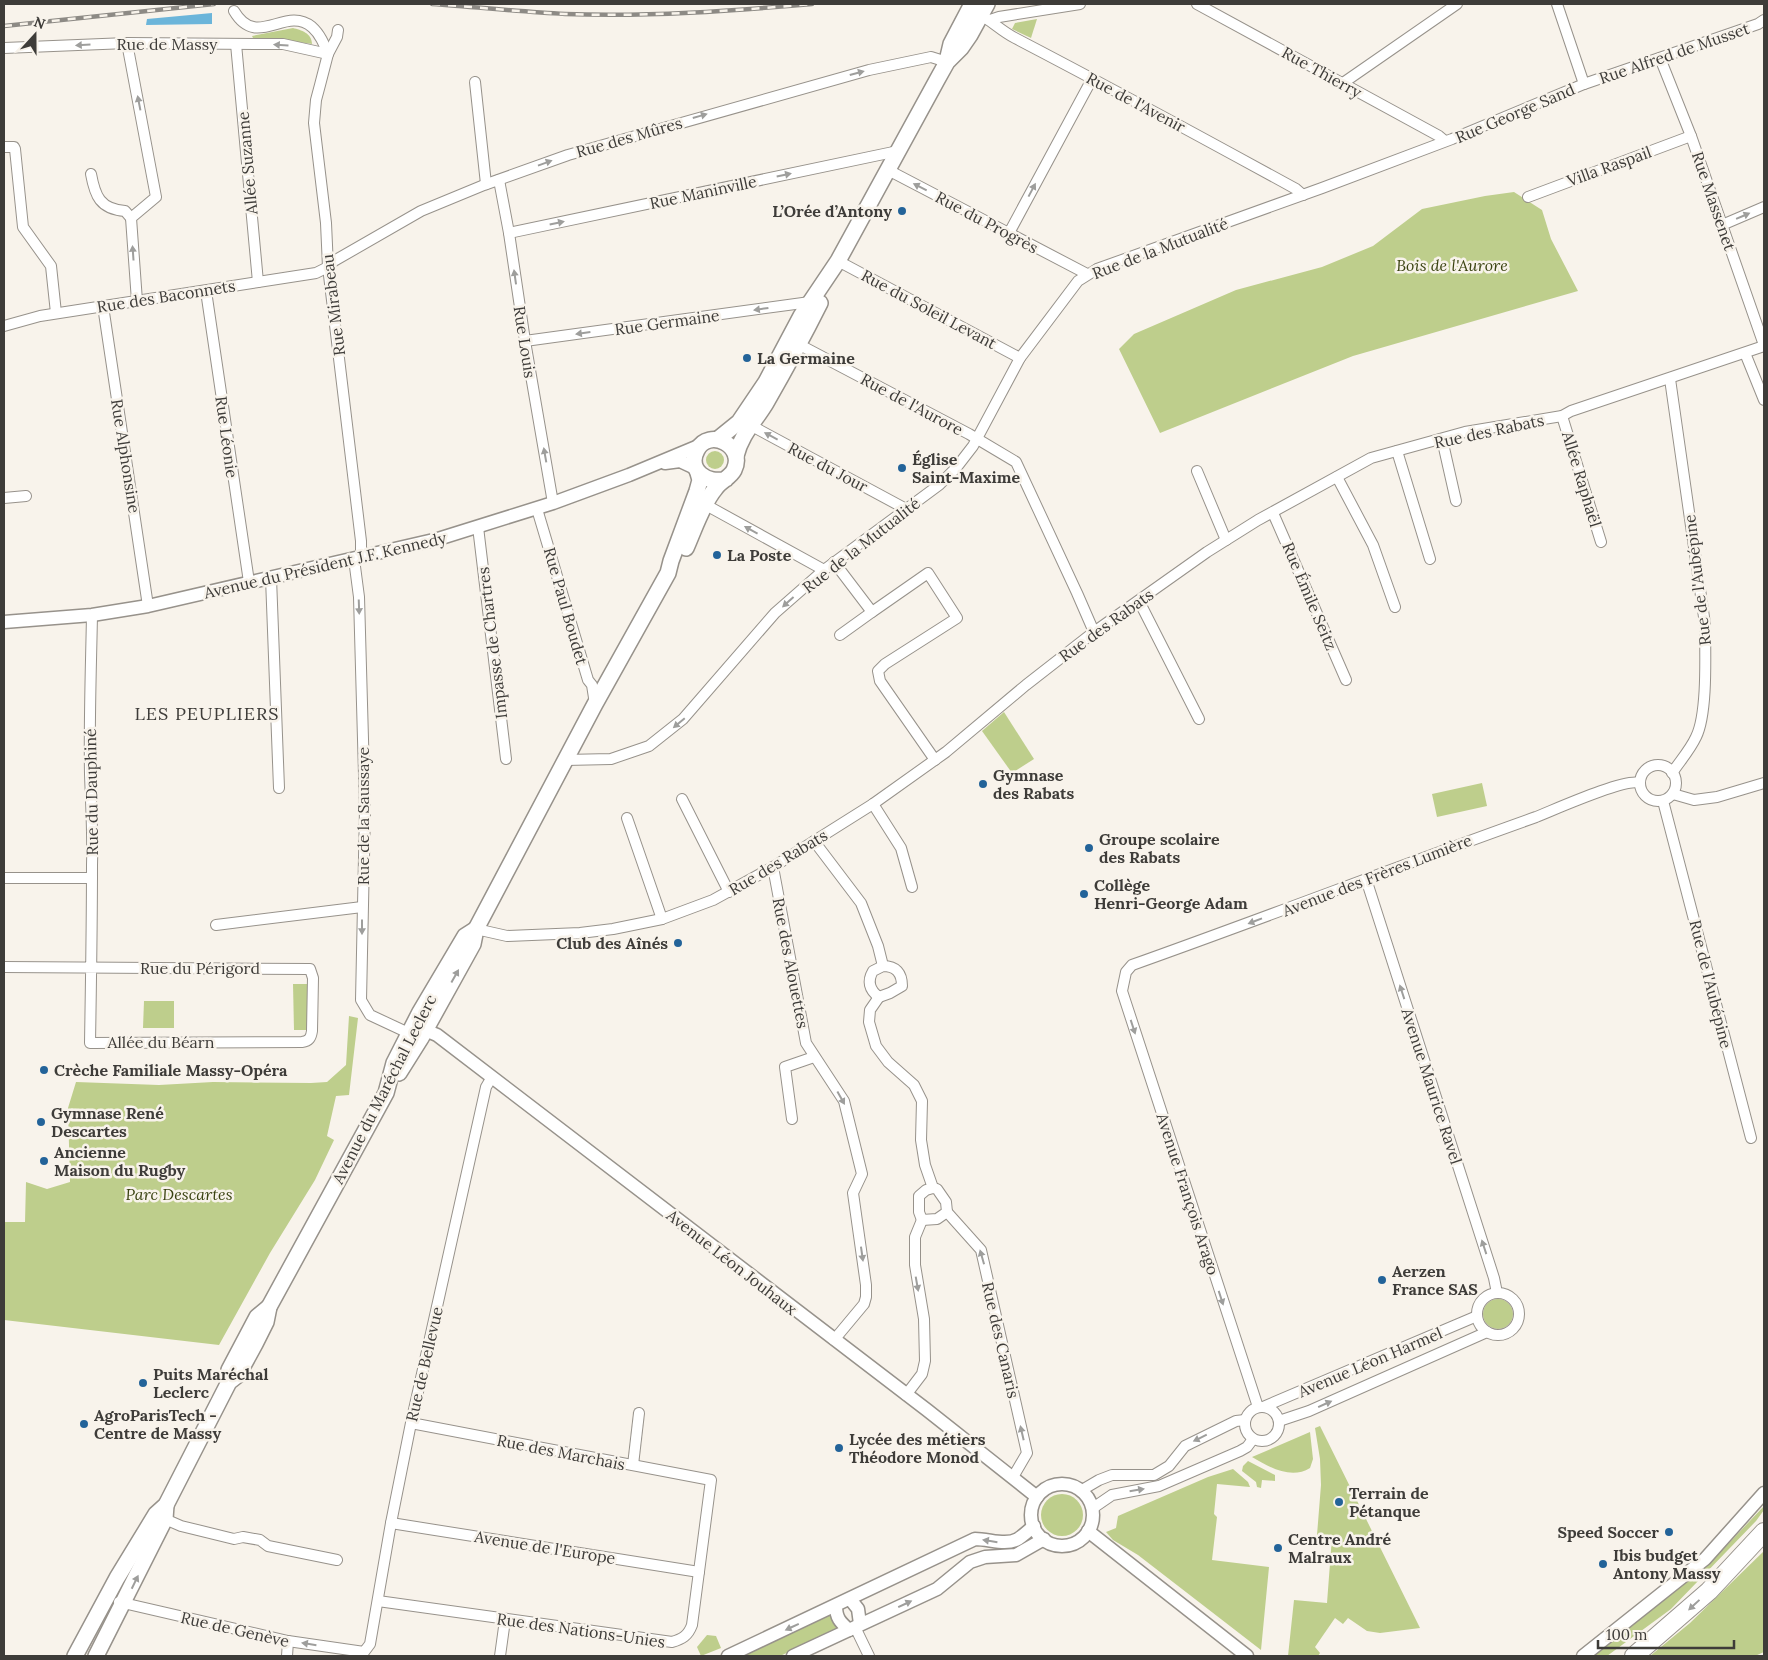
<svg xmlns="http://www.w3.org/2000/svg" width="1768" height="1660" viewBox="0 0 1768 1660" font-family="Lora,serif">
<style>
.green{fill:#bece8c}
.water{fill:#6bb5da}
.lines{fill:none;stroke-linecap:round;stroke-linejoin:round}
.minor-casing{stroke:#97928b;stroke-width:12}
.tertiary-casing{stroke:#97928b;stroke-width:15}
.primary-casing{stroke:#97928b;stroke-width:18}
.motorway-casing{stroke:#97928b;stroke-width:20}
.minor{stroke:#fff;stroke-width:10}
.tertiary{stroke:#fff;stroke-width:12}
.primary{stroke:#fff;stroke-width:15}
.motorway{stroke:#fff;stroke-width:18}
.rail-casing{stroke:#8d8a85;stroke-width:4.5}
.rail{stroke:#f8f3eb;stroke-width:2.5;stroke-dasharray:8;stroke-linecap:butt}
.oneway{fill:#9e9e9c}
.poi-dot{fill:#236399;stroke:#f8f3eb;stroke-width:2}
.labels{text-anchor:middle;stroke-width:5;stroke-linejoin:round;paint-order:stroke}
.street-label{font-size:16px;fill:#3e3c39;stroke:#f8f3eb}
.poi-label{font-size:16px;font-weight:bold;fill:#3e3c39;stroke:#f8f3eb;text-anchor:start}
.park-label{font-size:16px;font-style:italic;fill:#394210;stroke:#f8f3eb}
.neighbourhood-label{font-size:18px;letter-spacing:1px;fill:#3e3c39;stroke:#f8f3eb}
</style>
<rect width="100%" height="100%" fill="#f8f3eb"/>
<g class="green">
<polygon points="1037,19 1031,38 1012,29 1015,23"/>
<path d="M293 28C301 30 312 33 312 44L277 39 253 38 252 36Z"/>
<polygon points="1514,192 1542,210 1551,239 1578,291 1353,356 1160,433 1119,349 1134,334 1236,290 1322,267 1373,246 1422,209 1485,196"/>
<circle cx="715" cy="460" r="9"/>
<polygon points="1004,712 1034,759 1012,773 982,731"/>
<polygon points="1482,783 1487,806 1437,817 1432,794"/>
<polygon points="293,984 307,984 307,1030 294,1030"/>
<polygon points="144,1001 174,1001 174,1028 143,1028"/>
<polygon points="349,1016 358,1018 349,1095 336,1096 327,1136 334,1140 315,1180 270,1253 219,1345 4,1320 4,1222 25,1222 26,1182 47,1189 70,1182 68,1108 76,1082 159,1085 213,1082 311,1083 327,1082 346,1065"/>
<circle cx="1498" cy="1314" r="15"/>
<polygon points="1320,1426 1420,1628 1380,1633 1367,1631 1348,1618 1343,1624 1335,1618 1315,1647 1320,1653 1318,1656 1288,1656 1294,1600 1327,1603 1332,1537 1317,1535 1321,1485 1320,1459 1315,1428"/>
<path d="M1310 1432 1313 1459 1310 1468C1291 1480 1269 1467 1252 1457Z"/>
<polygon points="1248,1461 1275,1475 1275,1481 1262,1480 1261,1488 1257,1487 1256,1482 1242,1471 1243,1466"/>
<polygon points="1233,1469 1248,1482 1250,1487 1217,1484 1214,1514 1217,1517 1212,1560 1269,1567 1261,1650 1138,1555 1113,1540 1106,1532 1116,1528 1118,1516 1208,1477"/>
<circle cx="1062" cy="1515" r="21"/>
<polygon points="1764,1506 1764,1510 1756,1521 1671,1609 1607,1656 1592,1656 1712,1561"/>
<polygon points="1764,1551 1764,1652 1755,1656 1650,1656 1690,1623"/>
<polygon points="831,1612 833,1623 839,1629 780,1656 736,1656"/>
<polygon points="707,1635 716,1636 721,1648 701,1656 697,1647"/>
</g>
<polygon class="water" points="212,13 212,24 146,25 147,19"/>
<g class="lines">
<defs>
<g id="minor">
<polyline points="1197,4 1439,136 1445,141"/>
<polyline points="1557,4 1584,84"/>
<path d="M234 11C257 50 285 5 312 27 320 34 324 44 328 54"/>
<path d="M977 13C991 20 1001 31 1015 38 1109 87 1203 138 1296 189L1303 195"/>
<polyline points="990,20 999,17 1080,4"/>
<polyline points="338,30 337,37 328,54 320,85 316,100 314,123 326,223 328,267 361,541 361,557"/>
<polyline points="127,43 156,197 131,218 137,301"/>
<polyline points="236,44 258,282"/>
<polyline points="4,48 127,43 263,44 283,44 328,54"/>
<polyline points="1660,58 1691,136 1764,345"/>
<polyline points="475,82 486,184"/>
<polyline points="1343,83 1457,4"/>
<polyline points="4,147 14,147 15,149 23,227 51,266 56,313"/>
<polyline points="888,170 1087,274"/>
<path d="M91 174C95 196 100 209 125 211L131 218"/>
<polyline points="499,180 509,233 525,341 553,503"/>
<polyline points="1528,197 1691,136"/>
<polyline points="1722,225 1764,207"/>
<polyline points="509,233 898,151"/>
<polyline points="1009,233 1092,79"/>
<polyline points="838,261 1020,358"/>
<polyline points="206,291 249,582"/>
<polyline points="103,306 148,606"/>
<polyline points="4,326 40,316 316,273 328,267 334,261 421,211 484,185 568,155 869,70 931,57 947,62"/>
<polyline points="797,339 798,344 969,434 1016,462 1077,593 1094,632"/>
<polyline points="525,341 810,302"/>
<polyline points="1745,353 1764,400"/>
<path d="M1670 379 1705 624C1705 651 1708 713 1696 737 1690 750 1680 761 1672 773"/>
<polyline points="1562,416 1601,542"/>
<polyline points="750,425 906,509"/>
<polyline points="1442,439 1456,501"/>
<polyline points="1397,451 1430,559"/>
<polyline points="1197,471 1226,540"/>
<polyline points="1337,477 1373,545 1395,607"/>
<polyline points="4,498 26,496"/>
<polyline points="706,505 824,570"/>
<polyline points="537,509 588,680 592,685 595,704"/>
<polyline points="1273,513 1346,680"/>
<polyline points="478,527 506,759"/>
<polyline points="354,559 359,597 365,810 361,1000 370,1015 415,1036"/>
<polyline points="834,562 872,612 928,573 957,618 885,664 878,671 880,681 935,760"/>
<polyline points="271,578 279,788"/>
<polyline points="1139,601 1199,719"/>
<polyline points="840,635 872,612"/>
<polyline points="565,760 611,759 649,746 683,719 775,613 824,570 939,485 956,468 973,446 1020,358 1078,281 1097,269 1322,188 1452,139 1584,84 1758,24 1764,20"/>
<circle cx="1658" cy="783" r="18"/>
<polyline points="1673,794 1694,800 1717,797 1764,783"/>
<polyline points="682,799 729,892"/>
<polyline points="1663,801 1751,1138"/>
<polyline points="873,804 901,848 912,887"/>
<polyline points="627,818 662,919"/>
<polyline points="814,841 861,903 878,946 883,966"/>
<polyline points="773,867 806,1043 844,1101 862,1174 853,1193 866,1285 866,1297 864,1304 834,1340"/>
<polyline points="4,878 92,878"/>
<polyline points="1366,879 1494,1278 1497,1293"/>
<polyline points="216,925 362,907"/>
<polyline points="476,929 507,936 580,933 613,929 662,919 713,900 773,867 873,804 946,752 1026,685 1094,632 1207,552 1258,520 1371,458 1465,432 1562,416 1571,411 1764,346"/>
<path d="M883 966C896 966 902 973 902 986L890 993 879 997C869 990 867 981 873 971Z"/>
<path d="M4 967C106 967 208 969 310 969L313 978 312 1031C311 1038 309 1041 302 1042L90 1043C91 983 92 924 92 865 93 834 91 804 90 774 89 721 91 668 92 615"/>
<polyline points="879,997 870,1010 869,1022 876,1046 888,1062 914,1085 922,1101 921,1140 925,1165 933,1188"/>
<polyline points="792,1119 785,1067 814,1057"/>
<polygon points="933,1188 937,1189 946,1202 947,1212 937,1219 922,1220 919,1212 919,1196 926,1190"/>
<polyline points="947,1212 981,1250 1027,1453 1013,1477"/>
<circle cx="1498" cy="1314" r="21"/>
<polyline points="906,1395 922,1374 925,1361 924,1319 915,1265 915,1237 922,1220"/>
<circle cx="1262" cy="1424" r="17"/>
<path d="M1258 1407 1122 991 1126 972 1132 965C1267 917 1401 865 1536 817 1554 810 1625 778 1639 783"/>
<polyline points="1263,1407 1477,1316"/>
<polyline points="1279,1421 1309,1411 1487,1332"/>
<polyline points="633,1465 639,1413"/>
<polyline points="1082,1490 1099,1480 1112,1475 1154,1475 1169,1466 1185,1446 1236,1421 1245,1420"/>
<polyline points="1093,1508 1112,1495 1159,1486 1240,1451 1247,1447 1253,1439"/>
<polyline points="165,1519 181,1526 234,1539 243,1537 260,1540 268,1546 337,1560"/>
<polyline points="391,1523 699,1572"/>
<path d="M378 1601 672 1642C682 1639 688 1636 692 1625L711 1480 411 1423"/>
<polyline points="119,1602 288,1641 364,1652 370,1644 391,1523 411,1423 486,1087 492,1077"/>
<polyline points="855,1627 869,1656"/>
<polyline points="287,1656 288,1641"/>
<polyline points="500,1656 505,1620"/>
</g>
<g id="tertiary">
<polyline points="665,463 680,461 695,468"/>
<polyline points="4,622 92,615 148,606 438,539 553,503 629,475 701,445"/>
<polyline points="425,1030 437,1035 927,1410 1037,1497"/>
<circle cx="1062" cy="1515" r="31"/>
<polyline points="1088,1531 1247,1656"/>
<polyline points="850,1599 858,1609 860,1624"/>
<path d="M836 1606C836 1618 840 1622 849 1630"/>
<path d="M728 1656 975 1539C990 1539 1005 1546 1018 1539 1024 1535 1029 1530 1034 1526"/>
<polyline points="793,1656 937,1589 970,1562 985,1557 1016,1555 1044,1539"/>
<polyline points="1583,1656 1705,1559 1764,1493"/>
</g>
<g id="primary">
<polyline points="947,61 951,44 972,4"/>
<polyline points="718,439 739,422 766,382 801,316 838,261 937,80 947,62 961,48 970,35 987,4"/>
<path d="M736 456C741 435 755 421 766 403 785 370 803 337 820 303"/>
<path d="M686 548C694 530 703 503 715 489 720 481 730 478 734 470 746 446 709 427 697 450 686 470 708 485 726 479"/>
<polyline points="399,1073 421,1038 473,944 476,929 595,704 668,573 671,561 697,491 700,480 698,473"/>
<polyline points="229,1378 229,1370 257,1317 269,1307"/>
<polyline points="75,1656 117,1578 156,1514 166,1505 229,1382 238,1375 255,1344 266,1322 269,1307 386,1093 394,1063 420,1012 465,936 476,929"/>
<polyline points="96,1656 165,1519 166,1505"/>
</g>
<polyline id="motorway" points="1634,1656 1709,1591 1764,1532"/>
</defs>
<use href="#minor" class="minor-casing"/>
<use href="#tertiary" class="tertiary-casing"/>
<use href="#primary" class="primary-casing"/>
<use href="#motorway" class="motorway-casing"/>
<use href="#minor" class="minor"/>
<use href="#tertiary" class="tertiary"/>
<use href="#primary" class="primary"/>
<use href="#motorway" class="motorway"/>
<defs>
<g id="rail">
<path d="M432 4C477 7 521 12 565 14 648 17 731 11 812 4"/>
<polyline points="4,26 214,4"/>
</g>
</defs>
<use href="#rail" class="rail-casing"/>
<use href="#rail" class="rail"/>
</g>
<defs><path id="oneway-solid" d="M-6-.8H1V-3.2L6.5 0L1 3.2V.8H-6Z" transform="scale(1.25)"/></defs>
<g class="oneway">
<use href="#oneway-solid" transform="translate(83 45) rotate(177)"/>
<use href="#oneway-solid" transform="translate(281 45) rotate(-176)"/>
<use href="#oneway-solid" transform="translate(857 73) rotate(-15)"/>
<use href="#oneway-solid" transform="translate(139 103) rotate(-101)"/>
<use href="#oneway-solid" transform="translate(700 116) rotate(-16)"/>
<use href="#oneway-solid" transform="translate(545 163) rotate(-20)"/>
<use href="#oneway-solid" transform="translate(784 175) rotate(-12)"/>
<use href="#oneway-solid" transform="translate(920 187) rotate(-153)"/>
<use href="#oneway-solid" transform="translate(1032 190) rotate(-62)"/>
<use href="#oneway-solid" transform="translate(1743 216) rotate(-23)"/>
<use href="#oneway-solid" transform="translate(557 223) rotate(-12)"/>
<use href="#oneway-solid" transform="translate(133 253) rotate(-94)"/>
<use href="#oneway-solid" transform="translate(515 277) rotate(-98)"/>
<use href="#oneway-solid" transform="translate(761 309) rotate(172)"/>
<use href="#oneway-solid" transform="translate(583 333) rotate(172)"/>
<use href="#oneway-solid" transform="translate(771 436) rotate(-152)"/>
<use href="#oneway-solid" transform="translate(545 455) rotate(-100)"/>
<use href="#oneway-solid" transform="translate(751 530) rotate(-151)"/>
<use href="#oneway-solid" transform="translate(788 602) rotate(138)"/>
<use href="#oneway-solid" transform="translate(359 607) rotate(88)"/>
<use href="#oneway-solid" transform="translate(679 723) rotate(140)"/>
<use href="#oneway-solid" transform="translate(1255 921) rotate(159)"/>
<use href="#oneway-solid" transform="translate(362 927) rotate(90)"/>
<use href="#oneway-solid" transform="translate(455 976) rotate(-61)"/>
<use href="#oneway-solid" transform="translate(1402 992) rotate(-108)"/>
<use href="#oneway-solid" transform="translate(1133 1027) rotate(72)"/>
<use href="#oneway-solid" transform="translate(841 1098) rotate(61)"/>
<use href="#oneway-solid" transform="translate(1484 1247) rotate(-108)"/>
<use href="#oneway-solid" transform="translate(862 1254) rotate(82)"/>
<use href="#oneway-solid" transform="translate(982 1257) rotate(-106)"/>
<use href="#oneway-solid" transform="translate(917 1284) rotate(80)"/>
<use href="#oneway-solid" transform="translate(1221 1298) rotate(72)"/>
<use href="#oneway-solid" transform="translate(1325 1404) rotate(-24)"/>
<use href="#oneway-solid" transform="translate(1022 1433) rotate(-103)"/>
<use href="#oneway-solid" transform="translate(1200 1438) rotate(154)"/>
<use href="#oneway-solid" transform="translate(1137 1490) rotate(-9)"/>
<use href="#oneway-solid" transform="translate(990 1541) rotate(-171)"/>
<use href="#oneway-solid" transform="translate(135 1582) rotate(-64)"/>
<use href="#oneway-solid" transform="translate(905 1604) rotate(-25)"/>
<use href="#oneway-solid" transform="translate(1694 1605) rotate(137)"/>
<use href="#oneway-solid" transform="translate(792 1627) rotate(155)"/>
<use href="#oneway-solid" transform="translate(309 1644) rotate(-171)"/>
</g>
<g class="poi-dot">
<circle cx="902" cy="211" r="5"/>
<circle cx="747" cy="358" r="5"/>
<circle cx="902" cy="468" r="5"/>
<circle cx="717" cy="555" r="5"/>
<circle cx="983" cy="784" r="5"/>
<circle cx="1089" cy="848" r="5"/>
<circle cx="1084" cy="894" r="5"/>
<circle cx="678" cy="943" r="5"/>
<circle cx="44" cy="1070" r="5"/>
<circle cx="41" cy="1122" r="5"/>
<circle cx="44" cy="1161" r="5"/>
<circle cx="1382" cy="1280" r="5"/>
<circle cx="143" cy="1383" r="5"/>
<circle cx="84" cy="1424" r="5"/>
<circle cx="839" cy="1448" r="5"/>
<circle cx="1339" cy="1502" r="5"/>
<circle cx="1669" cy="1532" r="5"/>
<circle cx="1278" cy="1548" r="5"/>
<circle cx="1603" cy="1564" r="5"/>
</g>
<g class="labels">
<g class="street-label">
<text x="167" y="50">Rue de Massy</text>
<text transform="translate(1674 53) rotate(-19)" y="6">Rue Alfred de Musset</text>
<text transform="translate(1322 72) rotate(29)" y="6">Rue Thierry</text>
<text transform="translate(1136 102) rotate(28)" y="6">Rue de l'Avenir</text>
<text transform="translate(1515 113) rotate(-23)" y="6">Rue George Sand</text>
<text transform="translate(629 137) rotate(-16)" y="6">Rue des Mûres</text>
<text transform="translate(247 163) rotate(-95)" y="6">Allée Suzanne</text>
<text transform="translate(1609 166) rotate(-20)" y="6">Villa Raspail</text>
<text transform="translate(703 192) rotate(-12)" y="6">Rue Maninville</text>
<text transform="translate(1714 201) rotate(71)" y="6">Rue Massenet</text>
<text transform="translate(987 222) rotate(28)" y="6">Rue du Progrès</text>
<text transform="translate(1160 248) rotate(-21)" y="6">Rue de la Mutualité</text>
<text transform="translate(166 296) rotate(-9)" y="6">Rue des Baconnets</text>
<text transform="translate(333 305) rotate(-97)" y="6">Rue Mirabeau</text>
<text transform="translate(929 309) rotate(28)" y="6">Rue du Soleil Levant</text>
<text transform="translate(667 322) rotate(-8)" y="6">Rue Germaine</text>
<text transform="translate(525 342) rotate(81)" y="6">Rue Louis</text>
<text transform="translate(912 404) rotate(28)" y="6">Rue de l'Aurore</text>
<text transform="translate(1489 431) rotate(-12)" y="6">Rue des Rabats</text>
<text transform="translate(227 437) rotate(82)" y="6">Rue Léonie</text>
<text transform="translate(126 456) rotate(81)" y="6">Rue Alphonsine</text>
<text transform="translate(828 467) rotate(28)" y="6">Rue du Jour</text>
<text transform="translate(1582 479) rotate(73)" y="6">Allée Raphaël</text>
<text transform="translate(861 545) rotate(-38)" y="6">Rue de la Mutualité</text>
<text transform="translate(325 565) rotate(-13)" y="6">Avenue du Président J.F. Kennedy</text>
<text transform="translate(1697 580) rotate(-97)" y="6">Rue de l'Aubépine</text>
<text transform="translate(1310 596) rotate(67)" y="6">Rue Émile Seitz</text>
<text transform="translate(566 606) rotate(74)" y="6">Rue Paul Boudet</text>
<text transform="translate(1106 625) rotate(-36)" y="6">Rue des Rabats</text>
<text transform="translate(492 643) rotate(-97)" y="6">Impasse de Chartres</text>
<text transform="translate(91 792) rotate(-91)" y="6">Rue du Dauphiné</text>
<text transform="translate(363 816) rotate(-90)" y="6">Rue de la Saussaye</text>
<text transform="translate(778 862) rotate(-31)" y="6">Rue des Rabats</text>
<text transform="translate(1377 875) rotate(-21)" y="6">Avenue des Frères Lumière</text>
<text transform="translate(791 963) rotate(79)" y="6">Rue des Alouettes</text>
<text x="200" y="974">Rue du Périgord</text>
<text transform="translate(1711 984) rotate(76)" y="6">Rue de l'Aubépine</text>
<text x="161" y="1048">Allée du Béarn</text>
<text transform="translate(1432 1086) rotate(72)" y="6">Avenue Maurice Ravel</text>
<text transform="translate(384 1089) rotate(-63)" y="6">Avenue du Maréchal Leclerc</text>
<text transform="translate(1188 1194) rotate(72)" y="6">Avenue François Arago</text>
<text transform="translate(732 1262) rotate(38)" y="6">Avenue Léon Jouhaux</text>
<text transform="translate(1001 1340) rotate(77)" y="6">Rue des Canaris</text>
<text transform="translate(1370 1362) rotate(-23)" y="6">Avenue Léon Harmel</text>
<text transform="translate(424 1364) rotate(-77)" y="6">Rue de Bellevue</text>
<text transform="translate(561 1452) rotate(11)" y="6">Rue des Marchais</text>
<text transform="translate(545 1547) rotate(9)" y="6">Avenue de l'Europe</text>
<text transform="translate(235 1629) rotate(13)" y="6">Rue de Genève</text>
<text transform="translate(581 1630) rotate(8)" y="6">Rue des Nations-Unies</text>
</g>
<g class="poi-label">
<text x="892" y="217" text-anchor="end">L’Orée d’Antony</text>
<text x="757" y="364">La Germaine</text>
<text x="912" y="465">Église<tspan x="912" dy="18">Saint-Maxime</tspan></text>
<text x="727" y="561">La Poste</text>
<text x="993" y="781">Gymnase<tspan x="993" dy="18">des Rabats</tspan></text>
<text x="1099" y="845">Groupe scolaire<tspan x="1099" dy="18">des Rabats</tspan></text>
<text x="1094" y="891">Collège<tspan x="1094" dy="18">Henri-George Adam</tspan></text>
<text x="668" y="949" text-anchor="end">Club des Aînés</text>
<text x="54" y="1076">Crèche Familiale Massy-Opéra</text>
<text x="51" y="1119">Gymnase René<tspan x="51" dy="18">Descartes</tspan></text>
<text x="54" y="1158">Ancienne<tspan x="54" dy="18">Maison du Rugby</tspan></text>
<text x="1392" y="1277">Aerzen<tspan x="1392" dy="18">France SAS</tspan></text>
<text x="153" y="1380">Puits Maréchal<tspan x="153" dy="18">Leclerc</tspan></text>
<text x="94" y="1421">AgroParisTech -<tspan x="94" dy="18">Centre de Massy</tspan></text>
<text x="849" y="1445">Lycée des métiers<tspan x="849" dy="18">Théodore Monod</tspan></text>
<text x="1349" y="1499">Terrain de<tspan x="1349" dy="18">Pétanque</tspan></text>
<text x="1659" y="1538" text-anchor="end">Speed Soccer</text>
<text x="1288" y="1545">Centre André<tspan x="1288" dy="18">Malraux</tspan></text>
<text x="1613" y="1561">Ibis budget<tspan x="1613" dy="18">Antony Massy</tspan></text>
</g>
<g class="park-label">
<text x="1452" y="271">Bois de l'Aurore</text>
<text x="179" y="1200">Parc Descartes</text>
</g>
<g class="neighbourhood-label">
<text x="207" y="720">LES PEUPLIERS</text>
</g>
</g>
<rect width="1768" height="1660" fill="none" stroke="#3e3c39" stroke-width="10"/>
<g transform="translate(35 35) rotate(21)" stroke="#f8f3eb" stroke-width="4" paint-order="stroke">
<path d="M0-4L9 19L0 12L-9 19Z" fill="#3e3c39"/>
<text y="-8" font-size="14" font-weight="bold" text-anchor="middle" fill="#3e3c39">N</text>
</g>
<path d="M1598 1640v8h136v-8" fill="none" stroke="#3e3c39" stroke-width="2.5"/>
<text x="1606" y="1640" font-size="15" fill="#3e3c39" stroke="#f8f3eb" stroke-width="4" paint-order="stroke">100 m</text>
</svg>
